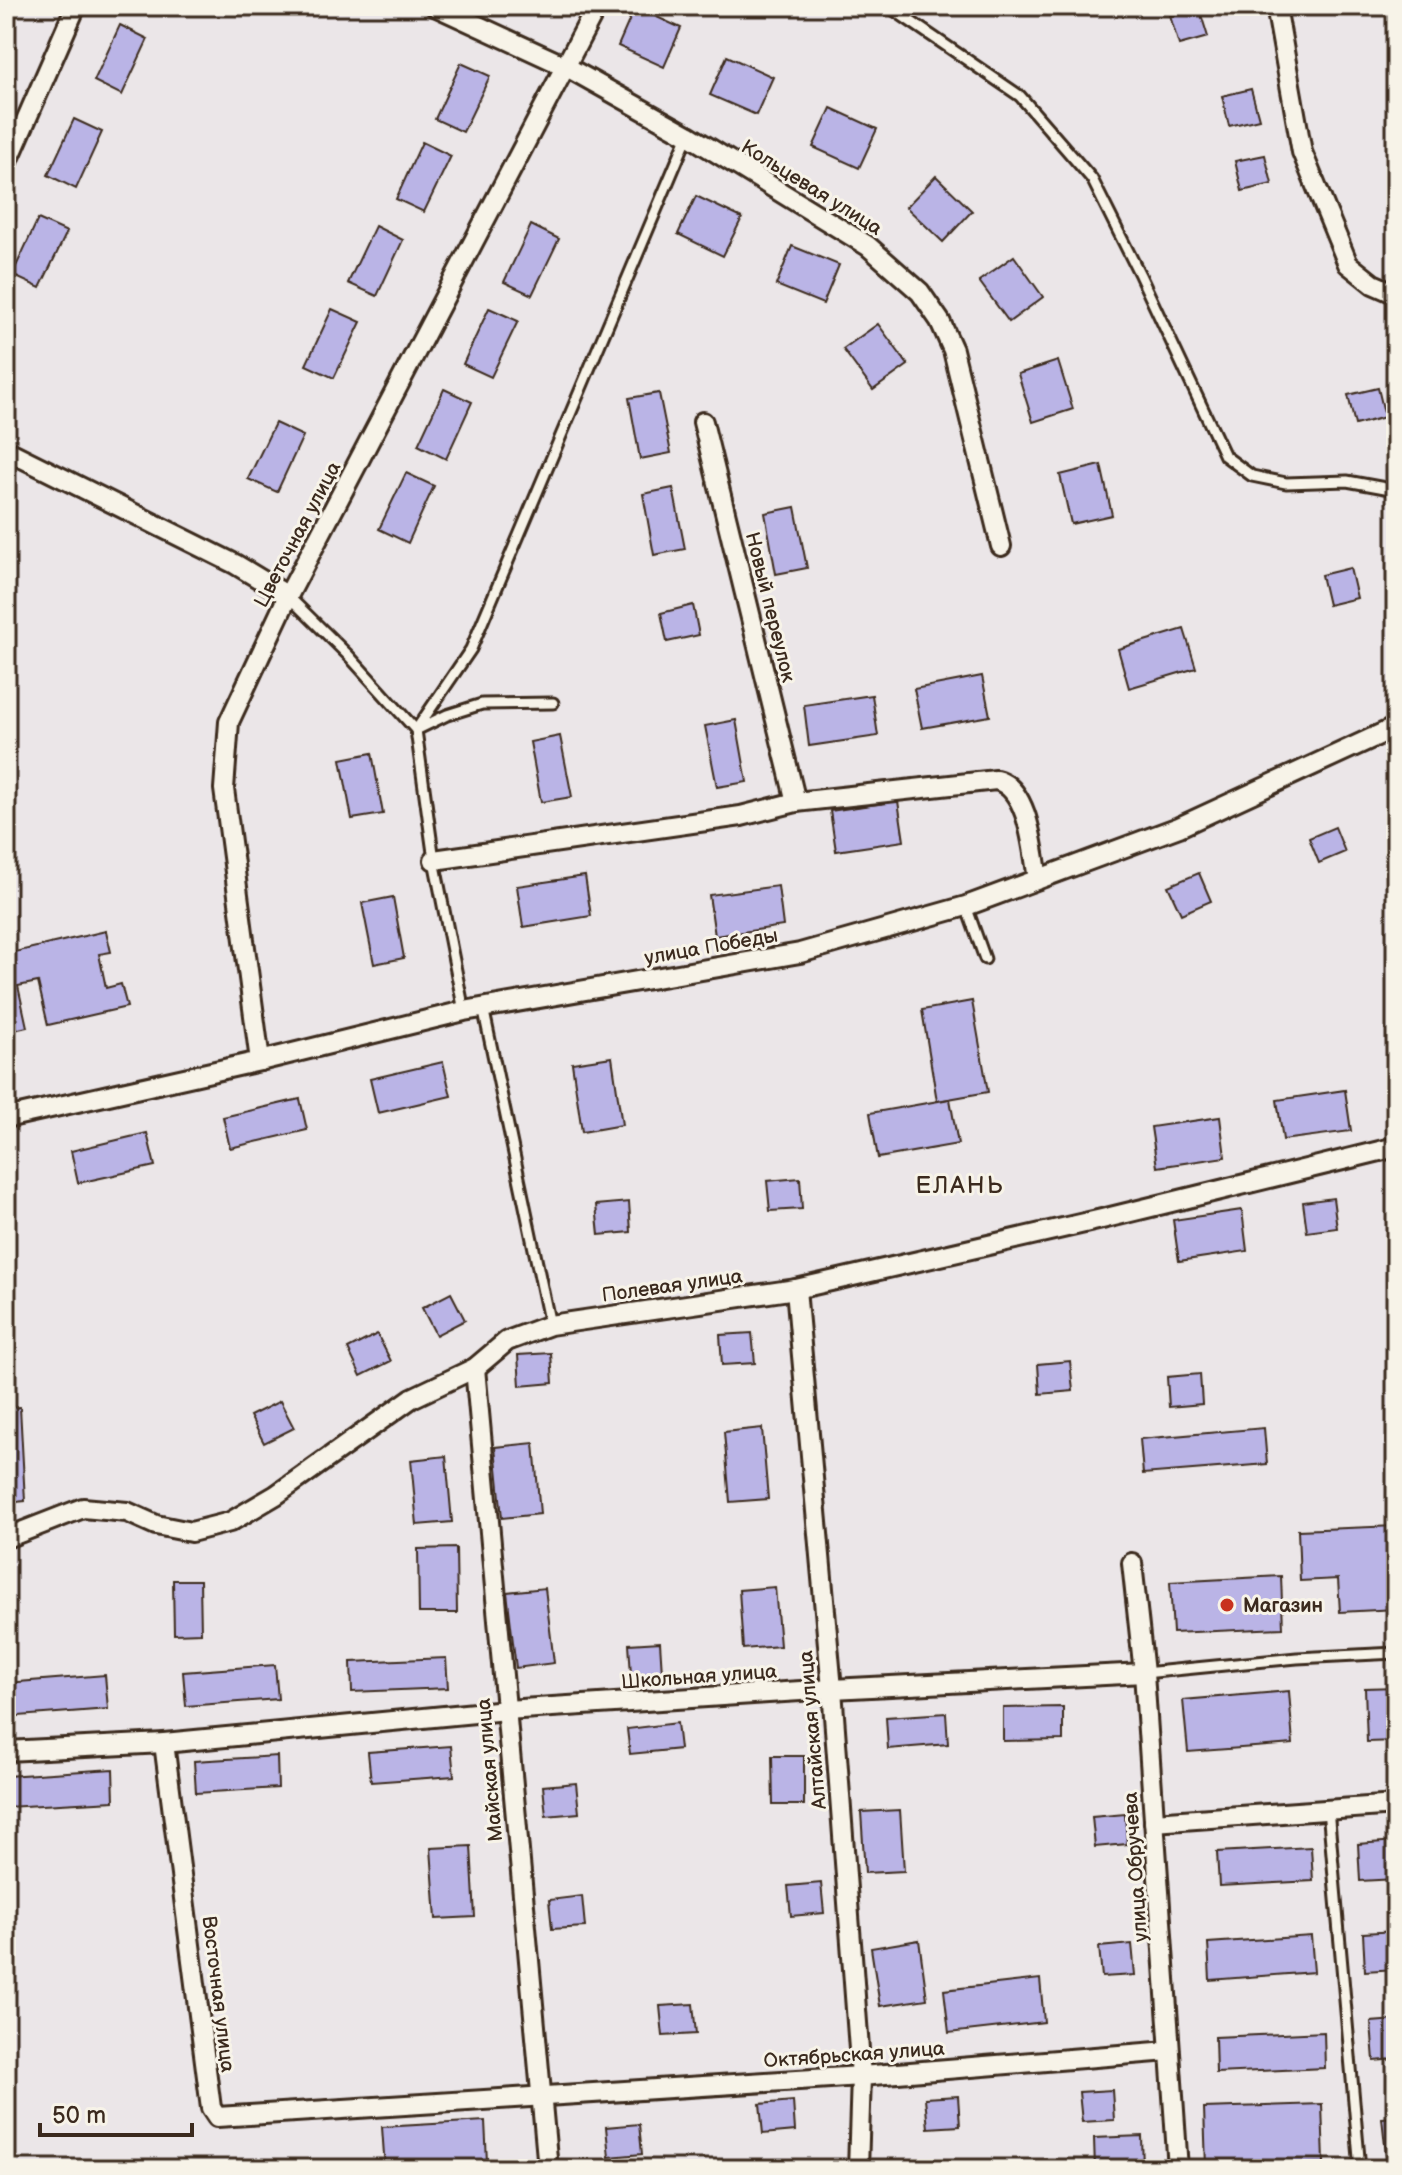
<svg xmlns="http://www.w3.org/2000/svg" width="1402" height="2175" viewBox="0 0 1402 2175" font-family="'Balsamiq Sans',sans-serif">
<style>
.building{fill:#bab4e6;stroke:#3b2a1e;stroke-width:2}
.lines{fill:none;stroke-linecap:round;stroke-linejoin:round}
.lane-casing{stroke:#3b2a1e;stroke-width:15}
.street-casing{stroke:#3b2a1e;stroke-width:24}
.lane{stroke:#f7f3e8;stroke-width:9}
.street{stroke:#f7f3e8;stroke-width:18}
.poi-dot{fill:#c8321e;stroke:#f7f3e8;stroke-width:3}
.labels{text-anchor:middle;stroke-width:6;stroke-linejoin:round;paint-order:stroke}
.street-label{font-size:20px;fill:#3b2a1e;stroke:#f7f3e8}
.poi-label{font-size:20px;font-weight:bold;fill:#3b2a1e;stroke:#f7f3e8;text-anchor:start}
.quarter-label{font-size:24px;letter-spacing:2px;fill:#3b2a1e;stroke:#f7f3e8}
</style>
<rect width="100%" height="100%" fill="#ebe6e8"/>
<filter id="ink" filterUnits="userSpaceOnUse"><feTurbulence type="fractalNoise" baseFrequency=".0125" numOctaves="2"/><feDisplacementMap in="SourceGraphic" scale="16" xChannelSelector="R" yChannelSelector="G"/><feConvolveMatrix kernelMatrix="1 2 1 2 8 2 1 2 1" color-interpolation-filters="sRGB"/></filter>
<g filter="url(#ink)">
<g class="building">
<polygon points="635,7 681,28 664,67 618,46"/>
<polygon points="1199,8 1208,37 1179,45 1170,16"/>
<polygon points="120,25 148,39 122,95 94,81"/>
<polygon points="727,56 773,77 756,115 710,95"/>
<polygon points="461,63 490,76 463,132 435,119"/>
<polygon points="1251,89 1259,119 1229,126 1222,96"/>
<polygon points="831,108 877,129 859,168 813,147"/>
<polygon points="74,119 102,132 76,189 48,175"/>
<polygon points="422,142 451,156 424,212 396,199"/>
<polygon points="1265,155 1272,184 1242,191 1235,161"/>
<polygon points="936,176 972,211 943,242 906,207"/>
<polygon points="696,196 742,218 723,256 678,234"/>
<polygon points="38,219 67,232 40,288 12,275"/>
<polygon points="531,225 559,239 532,295 504,282"/>
<polygon points="375,226 403,240 377,296 348,283"/>
<polygon points="792,246 839,265 823,304 776,285"/>
<polygon points="1014,256 1043,297 1009,322 979,281"/>
<polygon points="489,308 518,321 491,377 463,364"/>
<polygon points="332,309 361,322 334,378 306,365"/>
<polygon points="878,324 908,365 873,390 843,349"/>
<polygon points="1058,361 1073,409 1033,422 1018,374"/>
<polygon points="1378,388 1385,417 1355,425 1348,395"/>
<polygon points="444,389 472,402 446,459 418,445"/>
<polygon points="659,393 671,453 640,459 629,398"/>
<polygon points="275,423 303,436 277,492 248,479"/>
<polygon points="1101,465 1112,515 1071,524 1060,475"/>
<polygon points="406,473 434,486 408,543 379,529"/>
<polygon points="673,488 685,549 654,555 643,494"/>
<polygon points="795,507 807,568 776,574 765,513"/>
<polygon points="1350,568 1357,598 1328,605 1321,575"/>
<polygon points="693,605 699,635 667,642 661,613"/>
<polygon points="1184,629 1196,668 1129,688 1118,649"/>
<polygon points="982,676 990,716 922,728 914,689"/>
<polygon points="872,695 878,736 809,746 804,705"/>
<polygon points="736,720 747,782 717,787 705,726"/>
<polygon points="560,736 572,797 541,802 530,742"/>
<polygon points="372,753 383,814 352,819 341,759"/>
<polygon points="898,801 904,841 836,851 830,811"/>
<polygon points="1335,827 1345,852 1319,863 1309,838"/>
<polygon points="1199,873 1211,901 1181,914 1168,886"/>
<polygon points="585,876 591,916 523,927 517,886"/>
<polygon points="778,886 783,926 715,936 709,895"/>
<polygon points="393,897 404,958 374,964 362,903"/>
<polygon points="106,931 111,952 99,954 106,988 121,984 127,1007 48,1025 38,982 18,986 27,1027 6,1032 6,954"/>
<polygon points="972,1001 988,1092 937,1101 922,1010"/>
<polygon points="612,1057 622,1125 582,1132 572,1063"/>
<polygon points="443,1062 451,1096 378,1113 370,1079"/>
<polygon points="1345,1090 1351,1131 1283,1140 1277,1100"/>
<polygon points="300,1099 307,1130 230,1148 223,1117"/>
<polygon points="950,1099 958,1144 878,1158 870,1113"/>
<polygon points="1220,1117 1225,1157 1157,1167 1151,1127"/>
<polygon points="147,1133 155,1166 78,1183 71,1151"/>
<polygon points="800,1178 802,1209 770,1211 767,1181"/>
<polygon points="1333,1198 1337,1228 1307,1232 1303,1202"/>
<polygon points="629,1202 631,1232 599,1235 596,1205"/>
<polygon points="1242,1210 1247,1251 1179,1261 1173,1220"/>
<polygon points="451,1293 465,1320 436,1335 422,1308"/>
<polygon points="752,1333 755,1363 722,1365 720,1335"/>
<polygon points="377,1334 391,1361 361,1376 348,1349"/>
<polygon points="551,1353 553,1383 520,1386 518,1355"/>
<polygon points="1070,1361 1073,1391 1040,1394 1038,1364"/>
<polygon points="1200,1374 1202,1404 1169,1407 1167,1377"/>
<polygon points="280,1401 294,1428 264,1443 250,1416"/>
<polygon points="20,1407 25,1501 6,1503 6,1408"/>
<polygon points="762,1428 768,1499 730,1502 724,1432"/>
<polygon points="1264,1428 1267,1464 1143,1474 1140,1439"/>
<polygon points="534,1443 540,1514 502,1518 495,1447"/>
<polygon points="446,1456 452,1522 417,1525 411,1460"/>
<polygon points="1396,1526 1396,1609 1340,1612 1338,1579 1300,1581 1298,1530"/>
<polygon points="456,1548 457,1613 419,1613 418,1549"/>
<polygon points="1281,1576 1283,1628 1173,1633 1170,1582"/>
<polygon points="173,1580 200,1580 201,1633 174,1634"/>
<polygon points="775,1587 780,1646 743,1649 739,1590"/>
<polygon points="545,1588 554,1663 516,1668 507,1592"/>
<polygon points="660,1642 662,1673 631,1675 629,1644"/>
<polygon points="446,1658 448,1688 352,1692 351,1662"/>
<polygon points="275,1665 278,1699 186,1706 183,1672"/>
<polygon points="105,1675 108,1709 6,1717 6,1683"/>
<polygon points="1396,1687 1396,1741 1367,1742 1365,1688"/>
<polygon points="1289,1691 1293,1744 1188,1752 1183,1700"/>
<polygon points="1063,1707 1063,1740 1003,1741 1003,1708"/>
<polygon points="946,1713 948,1744 888,1749 886,1717"/>
<polygon points="677,1723 680,1749 630,1754 627,1729"/>
<polygon points="451,1746 454,1776 371,1782 368,1752"/>
<polygon points="277,1756 278,1788 196,1793 194,1761"/>
<polygon points="772,1756 804,1756 804,1805 773,1805"/>
<polygon points="113,1769 114,1801 6,1807 6,1776"/>
<polygon points="576,1783 579,1813 546,1816 543,1786"/>
<polygon points="900,1810 904,1871 865,1873 861,1812"/>
<polygon points="1125,1814 1127,1844 1095,1847 1092,1817"/>
<polygon points="1396,1841 1396,1879 1360,1881 1358,1844"/>
<polygon points="471,1846 475,1917 436,1919 431,1848"/>
<polygon points="1311,1847 1313,1881 1219,1886 1217,1852"/>
<polygon points="821,1883 824,1913 791,1916 788,1886"/>
<polygon points="582,1896 585,1927 552,1929 549,1900"/>
<polygon points="1396,1931 1396,1969 1365,1971 1363,1933"/>
<polygon points="1311,1936 1314,1972 1210,1980 1208,1943"/>
<polygon points="919,1940 927,1999 880,2006 871,1948"/>
<polygon points="1132,1944 1135,1975 1102,1977 1099,1947"/>
<polygon points="1040,1979 1044,2022 949,2033 944,1990"/>
<polygon points="693,2004 696,2034 663,2036 660,2006"/>
<polygon points="1396,2020 1396,2059 1374,2061 1371,2022"/>
<polygon points="1324,2032 1325,2068 1216,2073 1215,2037"/>
<polygon points="1112,2090 1114,2120 1082,2122 1079,2092"/>
<polygon points="958,2096 960,2126 928,2128 925,2098"/>
<polygon points="793,2101 795,2131 763,2134 760,2104"/>
<polygon points="1322,2104 1324,2163 1206,2167 1204,2108"/>
<polygon points="1396,2117 1396,2153 1386,2154 1382,2118"/>
<polygon points="485,2121 487,2162 385,2169 382,2127"/>
<polygon points="639,2124 642,2154 609,2157 606,2127"/>
<polygon points="1142,2136 1143,2169 1095,2169 1094,2138"/>
</g>
<g class="lines">
<defs>
<g id="lane">
<polyline points="888,6 1020,96 1092,179 1140,275 1225,456 1252,476 1286,483 1347,481 1396,490"/>
<polyline points="288,596 349,656 416,730 434,860 464,1011"/>
<polyline points="553,703 482,704 447,715 416,730 471,649 688,135"/>
<polyline points="966,906 985,959"/>
<polyline points="483,1007 550,1325"/>
<polyline points="1144,1673 1297,1658 1396,1653"/>
<polyline points="1328,1809 1360,2169"/>
</g>
<g id="street">
<polyline points="435,6 565,66 688,135 868,246 920,292 940,321 953,350 1001,546"/>
<polyline points="1276,6 1302,152 1348,264 1373,284 1396,294"/>
<polyline points="6,166 76,6"/>
<polyline points="703,422 796,802"/>
<polyline points="6,450 235,564 288,596"/>
<path d="M434 860 741 816 796 802 996 780C1029 788 1033 851 1038 879"/>
<polyline points="260,1061 224,789 229,722 288,596 597,6"/>
<polyline points="6,1118 260,1061 464,1011 800,953 966,906 1179,827 1396,727"/>
<polyline points="796,1289 832,1689 861,2076 858,2169"/>
<polyline points="475,1368 548,2169"/>
<polyline points="6,1538 83,1508 127,1512 156,1525 191,1532 230,1522 276,1495 412,1398 475,1368 507,1341 550,1325 796,1289 1102,1219 1396,1147"/>
<polyline points="1132,1563 1144,1673 1178,2169"/>
<polyline points="164,1743 211,2108 217,2117 861,2076 1169,2051"/>
<polyline points="6,1751 164,1743 506,1710 832,1689 1144,1673"/>
<polyline points="1154,1822 1396,1805"/>
</g>
</defs>
<use href="#lane" class="lane-casing"/>
<use href="#street" class="street-casing"/>
<use href="#lane" class="lane"/>
<use href="#street" class="street"/>
</g>
</g>
<circle class="poi-dot" cx="1227" cy="1605" r="8"/>
<g class="labels">
<g class="street-label">
<text transform="translate(812 187) rotate(32)" y="7">Кольцевая улица</text>
<text transform="translate(297 534) rotate(-62)" y="7">Цветочная улица</text>
<text transform="translate(771 607) rotate(76)" y="7">Новый переулок</text>
<text transform="translate(711 946) rotate(-10)" y="7">улица Победы</text>
<text transform="translate(672 1285) rotate(-8)" y="7">Полевая улица</text>
<text transform="translate(699 1676) rotate(-4)" y="7">Школьная улица</text>
<text transform="translate(812 1730) rotate(-95)" y="7">Алтайская улица</text>
<text transform="translate(489 1770) rotate(-95)" y="7">Майская улица</text>
<text transform="translate(1135 1867) rotate(-94)" y="7">улица Обручева</text>
<text transform="translate(219 1994) rotate(83)" y="7">Восточная улица</text>
<text transform="translate(854 2054) rotate(-4)" y="7">Октябрьская улица</text>
</g>
<g class="poi-label">
<text x="1243" y="1612">Магазин</text>
</g>
<g class="quarter-label">
<text x="960" y="1193">ЕЛАНЬ</text>
</g>
</g>
<rect width="1402" height="2175" fill="none" stroke="#f7f3e8" stroke-width="32"/>
<rect x="16" y="16" width="1370" height="2143" fill="none" stroke="#3b2a1e" stroke-width="3" filter="url(#ink)"/>
<path d="M40 2123v12h152v-12" fill="none" stroke="#3b2a1e" stroke-width="4"/>
<text x="52" y="2123" font-size="24" fill="#3b2a1e" stroke="#f7f3e8" stroke-width="6" paint-order="stroke">50 m</text>
</svg>
